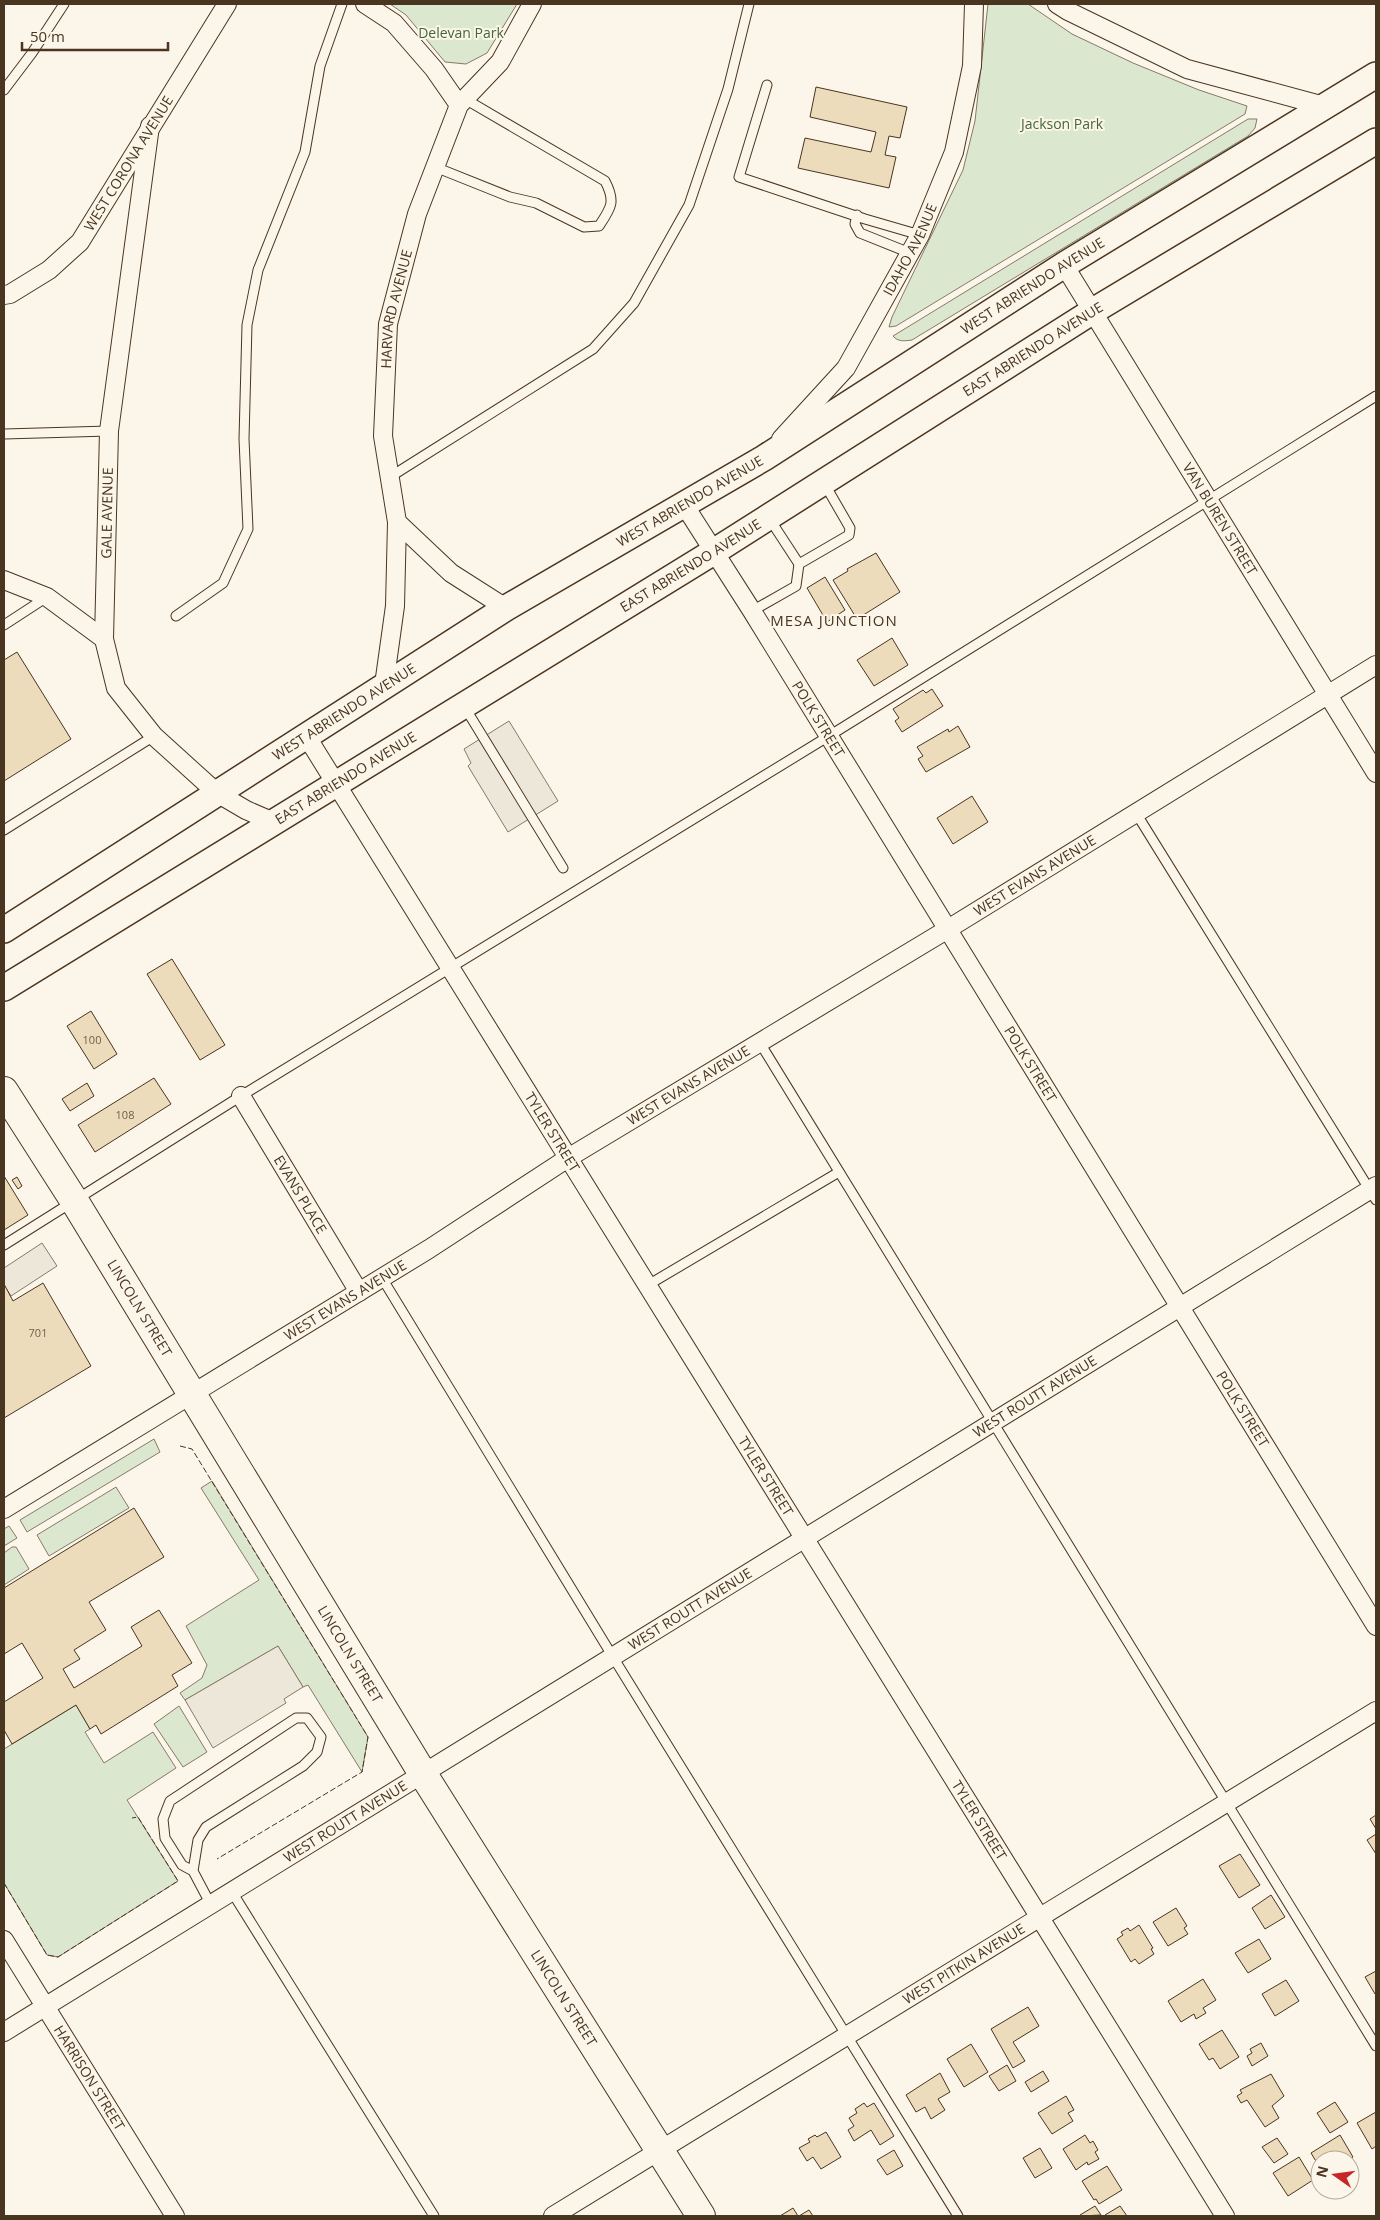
<svg xmlns="http://www.w3.org/2000/svg" width="1380" height="2220" viewBox="0 0 1380 2220" font-family="'Open Sans',sans-serif">
<style>
.green{fill:#dce7d0;stroke:#887966}
.parking{fill:#ede7d9;stroke:#887966}
.building{fill:#ecdcbc;stroke:#4a3520}
.lines{fill:none;stroke-linecap:round;stroke-linejoin:round}
.lane-casing{stroke:#4a3520;stroke-width:11}
.street-casing{stroke:#4a3520;stroke-width:20}
.secondary-casing{stroke:#4a3520;stroke-width:28}
.primary-casing{stroke:#4a3520;stroke-width:30}
.lane{stroke:#fbf6e9;stroke-width:9}
.street{stroke:#fbf6e9;stroke-width:18}
.secondary{stroke:#fbf6e9;stroke-width:25}
.primary{stroke:#fbf6e9;stroke-width:28}
.fence{stroke:#4a3520;stroke-width:1;stroke-dasharray:6 2.5;stroke-linecap:butt}
.labels{text-anchor:middle;stroke-width:4;stroke-linejoin:round;paint-order:stroke}
.number-label{font-size:11px;fill:#725f47}
.park-label{font-size:14px;fill:#436837;stroke:#fbf6e9}
.street-label{font-size:14px;fill:#4a3520;stroke:#fbf6e9}
.neighbourhood-label{font-size:15px;letter-spacing:1px;fill:#4a3520;stroke:#fbf6e9}
</style>
<rect width="100%" height="100%" fill="#fbf6e9"/>
<g class="green">
<polygon points="390,4 517,4 487,53 466,64 445,62 406,15"/>
<polygon points="988,4 1028,4 1072,34 1133,63 1199,90 1247,106 1245,114 896,326 889,327 892,317 963,170 975,121"/>
<path d="M1248 119H1257L1255 128 1248 136 912 340C904 341 898 342 893 336Z"/>
<polygon points="154,1439 160,1452 27,1532 20,1520"/>
<polygon points="212,1481 368,1737 362,1772 308,1685 303,1687 278,1646 185,1700 180,1693 202,1678 207,1665 186,1626 259,1580 201,1488"/>
<polygon points="116,1487 129,1508 49,1556 37,1535"/>
<polygon points="9,1526 17,1538 4,1546 4,1529"/>
<polygon points="12,1547 16,1547 29,1569 4,1585 4,1553"/>
<polygon points="76,1705 90,1729 85,1732 104,1763 153,1732 176,1768 127,1800 178,1881 58,1957 47,1955 4,1883 4,1749"/>
<polygon points="179,1706 207,1752 183,1767 154,1724"/>
</g>
<g class="parking">
<polygon points="509,721 558,801 508,832 468,766 471,763 464,749"/>
<polygon points="42,1243 57,1266 11,1296 4,1285 4,1268"/>
<polygon points="278,1646 303,1687 284,1699 286,1703 213,1748 185,1700"/>
</g>
<g class="building">
<polygon points="816,87 907,107 900,138 889,136 885,155 896,157 889,188 798,168 805,138 871,152 876,132 810,117"/>
<polygon points="876,553 900,592 857,619 833,580 848,571 847,569"/>
<polygon points="825,577 845,610 827,622 807,588"/>
<polygon points="892,638 908,665 874,686 857,660"/>
<polygon points="17,652 71,739 4,781 4,660"/>
<polygon points="932,689 943,706 902,732 895,721 899,718 893,709 923,690 926,693"/>
<polygon points="958,726 970,747 926,772 918,759 923,756 917,747 948,729 949,732"/>
<polygon points="972,796 988,822 953,844 937,818"/>
<polygon points="172,959 225,1045 200,1060 147,974"/>
<polygon points="91,1011 117,1054 94,1069 67,1026"/>
<polygon points="154,1078 171,1104 95,1152 78,1125"/>
<polygon points="87,1083 94,1096 70,1111 62,1099"/>
<polygon points="4,1176 28,1215 4,1230"/>
<polygon points="17,1177 22,1186 18,1189 12,1180"/>
<polygon points="43,1283 91,1366 4,1418 4,1284 13,1301"/>
<polygon points="134,1508 164,1557 89,1602 106,1630 74,1650 80,1659 63,1669 74,1688 142,1646 131,1627 159,1610 192,1663 172,1675 178,1686 101,1734 96,1725 90,1729 76,1705 12,1744 4,1730 4,1702 43,1678 22,1643 4,1654 4,1588"/>
<polygon points="1376,1815 1376,1829 1370,1819"/>
<polygon points="1376,1834 1376,1854 1367,1840"/>
<polygon points="1240,1854 1260,1885 1239,1898 1219,1866"/>
<polygon points="1271,1895 1285,1917 1265,1929 1252,1908"/>
<polygon points="1176,1908 1187,1926 1184,1928 1188,1934 1168,1946 1153,1922"/>
<polygon points="1139,1925 1153,1948 1151,1949 1154,1954 1139,1964 1135,1959 1131,1962 1117,1939 1123,1935 1121,1932 1128,1928 1130,1931"/>
<polygon points="1259,1939 1271,1959 1248,1973 1235,1953"/>
<polygon points="1376,1971 1376,1993 1375,1994 1365,1977"/>
<polygon points="1203,1979 1216,2000 1203,2008 1206,2013 1196,2019 1194,2014 1181,2022 1168,2001"/>
<polygon points="1286,1980 1299,2001 1275,2016 1262,1994"/>
<polygon points="1028,2007 1039,2026 1013,2042 1025,2061 1013,2068 991,2029"/>
<polygon points="1222,2030 1239,2057 1220,2069 1213,2058 1209,2060 1199,2044"/>
<polygon points="1261,2043 1268,2056 1252,2066 1247,2056 1252,2053 1250,2049"/>
<polygon points="971,2044 988,2072 964,2087 947,2059"/>
<polygon points="1007,2065 1016,2081 999,2091 989,2076"/>
<polygon points="1043,2071 1049,2081 1031,2092 1025,2082"/>
<polygon points="940,2073 950,2092 938,2099 945,2110 931,2119 925,2107 916,2112 906,2095"/>
<polygon points="1271,2074 1284,2096 1272,2106 1279,2118 1265,2127 1247,2100 1241,2103 1237,2096 1242,2093 1240,2090"/>
<polygon points="1066,2096 1074,2110 1068,2113 1073,2121 1052,2134 1038,2113"/>
<polygon points="1335,2102 1348,2122 1330,2133 1317,2113"/>
<polygon points="864,2103 867,2107 874,2103 894,2136 880,2145 871,2130 854,2141 848,2130 854,2126 849,2118 857,2113 855,2109"/>
<polygon points="1376,2112 1376,2146 1372,2149 1357,2123"/>
<polygon points="826,2132 841,2157 821,2169 813,2157 807,2161 799,2148 810,2142 808,2139 815,2135 817,2137"/>
<polygon points="1085,2135 1090,2143 1093,2141 1098,2150 1095,2152 1099,2159 1088,2165 1087,2162 1076,2170 1063,2149"/>
<polygon points="1340,2135 1353,2157 1348,2160 1320,2160 1320,2168 1311,2153"/>
<polygon points="1277,2138 1288,2154 1274,2163 1262,2147"/>
<polygon points="1040,2148 1052,2168 1035,2178 1023,2158"/>
<polygon points="894,2150 903,2166 887,2175 877,2160"/>
<polygon points="1299,2157 1313,2180 1288,2196 1273,2173"/>
<polygon points="1107,2166 1122,2190 1099,2204 1096,2199 1094,2200 1082,2181"/>
<polygon points="1095,2206 1101,2215 1081,2216 1080,2215"/>
<polygon points="1120,2206 1127,2216 1105,2216 1105,2215"/>
<polygon points="793,2208 798,2216 780,2216"/>
<polygon points="809,2210 813,2216 799,2216"/>
</g>
<g class="lines">
<defs>
<g id="lane">
<polyline points="767,85 739,177 865,219 920,235"/>
<polyline points="4,90 32,53 64,4"/>
<path d="M435 167 510 197 536 203 584 227 599 226C611 208 616 202 605 181L465 99"/>
<polyline points="857,215 855,224 860,233 910,253"/>
<polyline points="4,434 109,431"/>
<polyline points="390,477 593,349 634,303 689,205 728,89 749,4"/>
<polyline points="769,518 799,564"/>
<polyline points="752,611 796,586 799,564 849,535 850,528 824,483"/>
<polyline points="176,616 223,583 248,529 244,439 247,325 258,270 305,152 320,66 342,4"/>
<polyline points="4,625 47,597"/>
<polyline points="464,706 563,868"/>
<polyline points="1136,813 1376,1200"/>
<polyline points="4,830 154,736"/>
<polyline points="760,1043 1376,2046"/>
<polyline points="4,1245 241,1096 829,736 1376,396"/>
<polyline points="382,1278 613,1657 958,2216"/>
<polyline points="648,1285 839,1172"/>
<polyline points="193,1871 198,1840 206,1827 303,1766 317,1752 321,1737 307,1718 296,1718 170,1801 163,1819 165,1838 182,1865 193,1871 211,1905"/>
<polyline points="232,1892 434,2216"/>
</g>
<g id="street">
<polyline points="365,4 394,23 434,69 459,105"/>
<polyline points="1057,4 1068,11 1187,69 1324,106"/>
<polyline points="150,126 109,431 104,639 116,688 154,736 217,793 246,810 276,823"/>
<path id="s1" d="M1064 265 1376 773"/>
<path id="s2" d="M4 295 10 294 49 270 80 242 227 4"/>
<path id="s3" d="M781 439 846 368 920 235 954 152 972 66 974 4"/>
<path id="s4" d="M683 503 752 611 1376 1626"/>
<polyline points="397,522 451,573 506,608"/>
<polyline points="4,580 47,597 104,639"/>
<path id="s5" d="M384 685 395 606 397 522 383 436 388 324 417 214 459 105 500 62 532 4"/>
<path id="s6" d="M307 737 1225 2216"/>
<path id="s7" d="M241 1096 359 1292"/>
<path id="s8" d="M4 1509 429 1249 568 1158 948 929 1376 665"/>
<path id="s9" d="M4 1940 175 2216"/>
<path id="s10" d="M4 2032 1376 1186"/>
<path id="s11" d="M553 2216 1376 1711"/>
</g>
<g id="secondary">
<path id="s12" d="M4 930 506 608 764 458 1064 265 1376 75"/>
<path id="s13" d="M4 988 715 551 1093 311 1376 141"/>
</g>
<g id="primary">
<path id="s14" d="M4 1091 75 1202 423 1774 701 2216"/>
</g>
</defs>
<use href="#lane" class="lane-casing"/>
<use href="#street" class="street-casing"/>
<use href="#secondary" class="secondary-casing"/>
<use href="#primary" class="primary-casing"/>
<use href="#lane" class="lane"/>
<use href="#street" class="street"/>
<use href="#secondary" class="secondary"/>
<use href="#primary" class="primary"/>
<g class="fence">
<polyline points="180,1446 192,1449 368,1737 362,1772 217,1859"/>
<polyline points="4,1883 47,1955 58,1957 178,1881 138,1817 132,1818"/>
</g>
</g>
<g class="labels">
<g class="number-label">
<text x="92" y="1044">100</text>
<text x="125" y="1119">108</text>
<text x="38" y="1337">701</text>
</g>
<g class="park-label">
<text x="461" y="38">Delevan Park</text>
<text x="1062" y="129">Jackson Park</text>
</g>
<g class="street-label">
<text dy="5" stroke="none"><textPath href="#s2" startOffset="186">WEST CORONA AVENUE</textPath></text>
<text dy="5" stroke="none"><textPath href="#s3" startOffset="231">IDAHO AVENUE</textPath></text>
<text dy="5" stroke="none"><textPath href="#s12" startOffset="1214">WEST ABRIENDO AVENUE</textPath></text>
<text dy="5" stroke="none"><textPath href="#s5" startOffset="379">HARVARD AVENUE</textPath></text>
<text dy="5" stroke="none"><textPath href="#s13" startOffset="1211">EAST ABRIENDO AVENUE</textPath></text>
<text dy="5" stroke="none"><textPath href="#s12" startOffset="809">WEST ABRIENDO AVENUE</textPath></text>
<text transform="translate(107 513) rotate(-89)" y="5">GALE AVENUE</text>
<text dy="5" stroke="none"><textPath href="#s1" startOffset="298">VAN BUREN STREET</textPath></text>
<text dy="5" stroke="none"><textPath href="#s13" startOffset="806">EAST ABRIENDO AVENUE</textPath></text>
<text dy="5" stroke="none"><textPath href="#s12" startOffset="404">WEST ABRIENDO AVENUE</textPath></text>
<text dy="5" stroke="none"><textPath href="#s4" startOffset="255">POLK STREET</textPath></text>
<text dy="5" stroke="none"><textPath href="#s13" startOffset="401">EAST ABRIENDO AVENUE</textPath></text>
<text dy="5" stroke="none"><textPath href="#s8" startOffset="1210">WEST EVANS AVENUE</textPath></text>
<text dy="5" stroke="none"><textPath href="#s4" startOffset="660">POLK STREET</textPath></text>
<text dy="5" stroke="none"><textPath href="#s8" startOffset="805">WEST EVANS AVENUE</textPath></text>
<text dy="5" stroke="none"><textPath href="#s6" startOffset="465">TYLER STREET</textPath></text>
<text dy="5" stroke="none"><textPath href="#s7" startOffset="115">EVANS PLACE</textPath></text>
<text dy="5" stroke="none"><textPath href="#s8" startOffset="400">WEST EVANS AVENUE</textPath></text>
<text dy="5" stroke="none"><textPath href="#s14" startOffset="256">LINCOLN STREET</textPath></text>
<text dy="5" stroke="none"><textPath href="#s10" startOffset="1211">WEST ROUTT AVENUE</textPath></text>
<text dy="5" stroke="none"><textPath href="#s4" startOffset="1065">POLK STREET</textPath></text>
<text dy="5" stroke="none"><textPath href="#s6" startOffset="870">TYLER STREET</textPath></text>
<text dy="5" stroke="none"><textPath href="#s10" startOffset="806">WEST ROUTT AVENUE</textPath></text>
<text dy="5" stroke="none"><textPath href="#s14" startOffset="661">LINCOLN STREET</textPath></text>
<text dy="5" stroke="none"><textPath href="#s6" startOffset="1275">TYLER STREET</textPath></text>
<text dy="5" stroke="none"><textPath href="#s10" startOffset="401">WEST ROUTT AVENUE</textPath></text>
<text dy="5" stroke="none"><textPath href="#s11" startOffset="482">WEST PITKIN AVENUE</textPath></text>
<text dy="5" stroke="none"><textPath href="#s14" startOffset="1066">LINCOLN STREET</textPath></text>
<text dy="5" stroke="none"><textPath href="#s9" startOffset="162">HARRISON STREET</textPath></text>
</g>
<g class="neighbourhood-label">
<text x="834" y="626">MESA JUNCTION</text>
</g>
</g>
<rect width="1380" height="2220" fill="none" stroke="#4a3520" stroke-width="10"/>
<g transform="translate(1335 2175) rotate(284)"><circle r="24" fill="#fbf6e9" stroke="#b4a999"/>
<path d="M0-4L9 19L0 12L-9 19Z" fill="#c62828"/>
<text y="-8" font-size="14" font-weight="bold" text-anchor="middle" fill="#4a3520">N</text>
</g>
<path d="M22 42v8h146v-8" fill="none" stroke="#4a3520" stroke-width="2.5"/>
<text x="30" y="42" font-size="15" fill="#4a3520" stroke="#fbf6e9" stroke-width="4" paint-order="stroke">50 m</text>
</svg>
